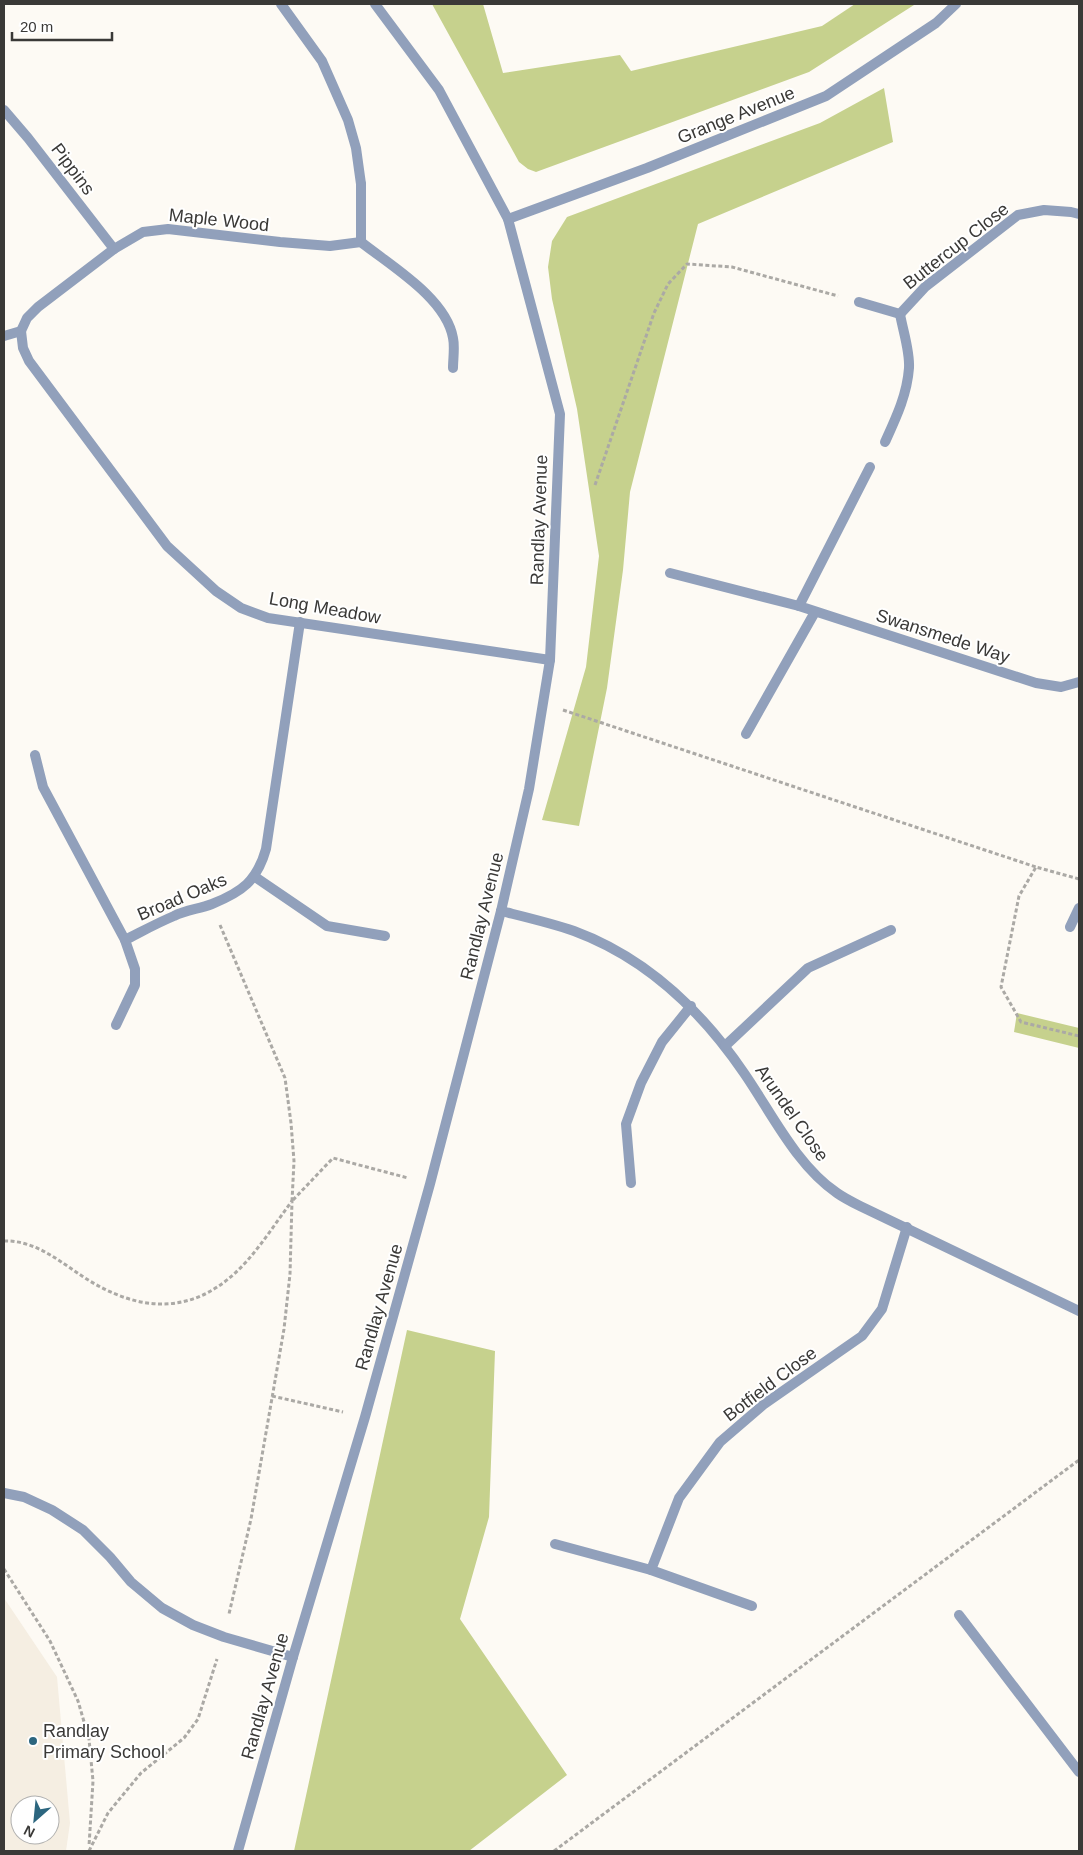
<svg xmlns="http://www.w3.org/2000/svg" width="1083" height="1855" viewBox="0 0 1083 1855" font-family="Arial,sans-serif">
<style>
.built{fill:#f5eee2;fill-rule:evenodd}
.green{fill:#c6d18d}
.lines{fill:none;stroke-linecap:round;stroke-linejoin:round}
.path{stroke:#aba9a5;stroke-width:3;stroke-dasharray:4 2.5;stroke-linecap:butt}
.service{stroke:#91a0bb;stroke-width:10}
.minor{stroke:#91a0bb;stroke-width:10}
.tertiary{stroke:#91a0bb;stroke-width:10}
.poi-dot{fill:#2c667f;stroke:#fff;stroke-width:2}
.labels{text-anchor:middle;stroke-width:4;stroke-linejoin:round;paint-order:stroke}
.street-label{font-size:18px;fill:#3a3937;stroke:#fff}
.poi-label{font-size:18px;fill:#3a3937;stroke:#fff;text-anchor:start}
</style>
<rect width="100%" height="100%" fill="#fdfaf4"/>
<path class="built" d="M4 1598 57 1677 70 1823 66 1851H4ZM20 1805H50V1835H20Z"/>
<g class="green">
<polygon points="432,4 483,4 503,73 620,55 631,71 822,26 855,4 913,4 914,5 809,72 536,172 528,169 519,162"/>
<polygon points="884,88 893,142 698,224 630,492 623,570 607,688 579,826 542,820 586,667 599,556 577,409 552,299 548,267 552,241 567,217 820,123"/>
<polygon points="1017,1013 1079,1028 1079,1048 1014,1032"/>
<polygon points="407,1330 495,1351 489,1517 460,1619 567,1775 469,1851 294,1851"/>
</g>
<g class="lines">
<g class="path">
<polyline points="595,485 654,313 668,284 687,264 732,267 838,296"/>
<polyline points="563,710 1036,867"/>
<polyline points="1079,879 1036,867 1019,896 1001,987 1021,1022 1079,1036"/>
<polyline points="220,925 285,1078 291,1123 294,1161 292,1201"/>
<polyline points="293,1200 333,1158 408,1178"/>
<path d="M4 1241C34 1240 58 1260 82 1276 141 1315 197 1316 246 1262 263 1243 277 1221 292 1201L290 1274 284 1329 251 1519 229 1614"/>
<polyline points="272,1396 343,1412"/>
<polyline points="4,1569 50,1641 78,1701 89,1739 93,1781 89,1846"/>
<polyline points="89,1851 108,1813 141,1773 184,1738 198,1719 217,1659"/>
<polyline points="554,1851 1079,1460"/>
</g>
<g class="service">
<polyline points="281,4 322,61 348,120 356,148 361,184"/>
<polyline points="670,573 799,606"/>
</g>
<g class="minor">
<polyline points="4,110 28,138 114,249"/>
<path d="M361 184V242C391 266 446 298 453 338 455 347 453 359 453 368"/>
<polyline points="508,219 647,168 826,96 936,23 956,4"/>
<polyline points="859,302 900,314 925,287 1018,215 1044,210 1071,212 1079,214"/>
<polyline points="21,331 23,348 29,361 167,546 216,591 241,608 268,618 550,660"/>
<polyline points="21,331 27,318 38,307 114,249 143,232 168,229 280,242 330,246 361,242"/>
<polyline points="4,336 21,331"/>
<path d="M885 442C896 418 907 395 909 368 910 351 903 331 900 314"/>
<polyline points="870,467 799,606 1036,683 1061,687 1079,682"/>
<polyline points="746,734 815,612"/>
<path d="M35 755 43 787 125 940C141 932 157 923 174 916 186 910 199 909 212 904 242 892 257 881 266 849L300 622"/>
<polyline points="255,877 327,926 385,936"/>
<path d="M501 911C525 917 551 923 574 931 647 958 701 1010 744 1073 771 1112 796 1165 837 1193 844 1198 852 1202 860 1206L1079 1311"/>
<polyline points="1070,927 1079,908"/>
<polyline points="116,1025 135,985 135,969 125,940"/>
<polyline points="725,1046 808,968 891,930"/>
<polyline points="631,1183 626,1124 641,1083 662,1042 691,1006"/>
<polyline points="4,1493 24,1497 52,1510 83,1530 110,1557 131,1582 162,1608 193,1625 224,1637 293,1657"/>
<polyline points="555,1544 651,1570"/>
<polyline points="752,1606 651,1570 679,1498 720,1442 763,1405 862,1336 882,1309 907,1227"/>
<polyline points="959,1615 1079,1772"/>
</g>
<polyline class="tertiary" points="238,1851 293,1657 365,1417 430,1184 501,911 529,789 550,660 560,414 508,219 439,90 375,4"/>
</g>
<circle class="poi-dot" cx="33" cy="1741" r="5"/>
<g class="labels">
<g class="street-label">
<text transform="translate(736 115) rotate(-22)" y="6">Grange Avenue</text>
<text transform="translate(73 169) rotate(53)" y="6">Pippins</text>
<text transform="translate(219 220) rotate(6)" y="6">Maple Wood</text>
<text transform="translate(956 246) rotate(-38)" y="6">Buttercup Close</text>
<text transform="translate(539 520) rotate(-88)" y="6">Randlay Avenue</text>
<text transform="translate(325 608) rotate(10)" y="6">Long Meadow</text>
<text transform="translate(943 636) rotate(18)" y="6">Swansmede Way</text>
<text transform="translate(182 897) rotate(-23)" y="6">Broad Oaks</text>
<text transform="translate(482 916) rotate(-76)" y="6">Randlay Avenue</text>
<text transform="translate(792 1113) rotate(55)" y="6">Arundel Close</text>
<text transform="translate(379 1307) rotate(-74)" y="6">Randlay Avenue</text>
<text transform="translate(770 1384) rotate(-37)" y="6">Botfield Close</text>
<text transform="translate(265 1696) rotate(-74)" y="6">Randlay Avenue</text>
</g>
<g class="poi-label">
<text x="43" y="1737">Randlay<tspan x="43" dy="21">Primary School</tspan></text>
</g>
</g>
<rect width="1083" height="1855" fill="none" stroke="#3a3937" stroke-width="10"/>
<g transform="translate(35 1820) rotate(207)"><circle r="24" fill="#ffffff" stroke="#b0b0af"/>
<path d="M0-4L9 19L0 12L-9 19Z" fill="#2c667f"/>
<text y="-8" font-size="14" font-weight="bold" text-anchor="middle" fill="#3a3937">N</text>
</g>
<path d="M12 32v8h100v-8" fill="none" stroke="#3a3937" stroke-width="2.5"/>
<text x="20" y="32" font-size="15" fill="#3a3937" stroke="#ffffff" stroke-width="4" paint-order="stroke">20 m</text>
</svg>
